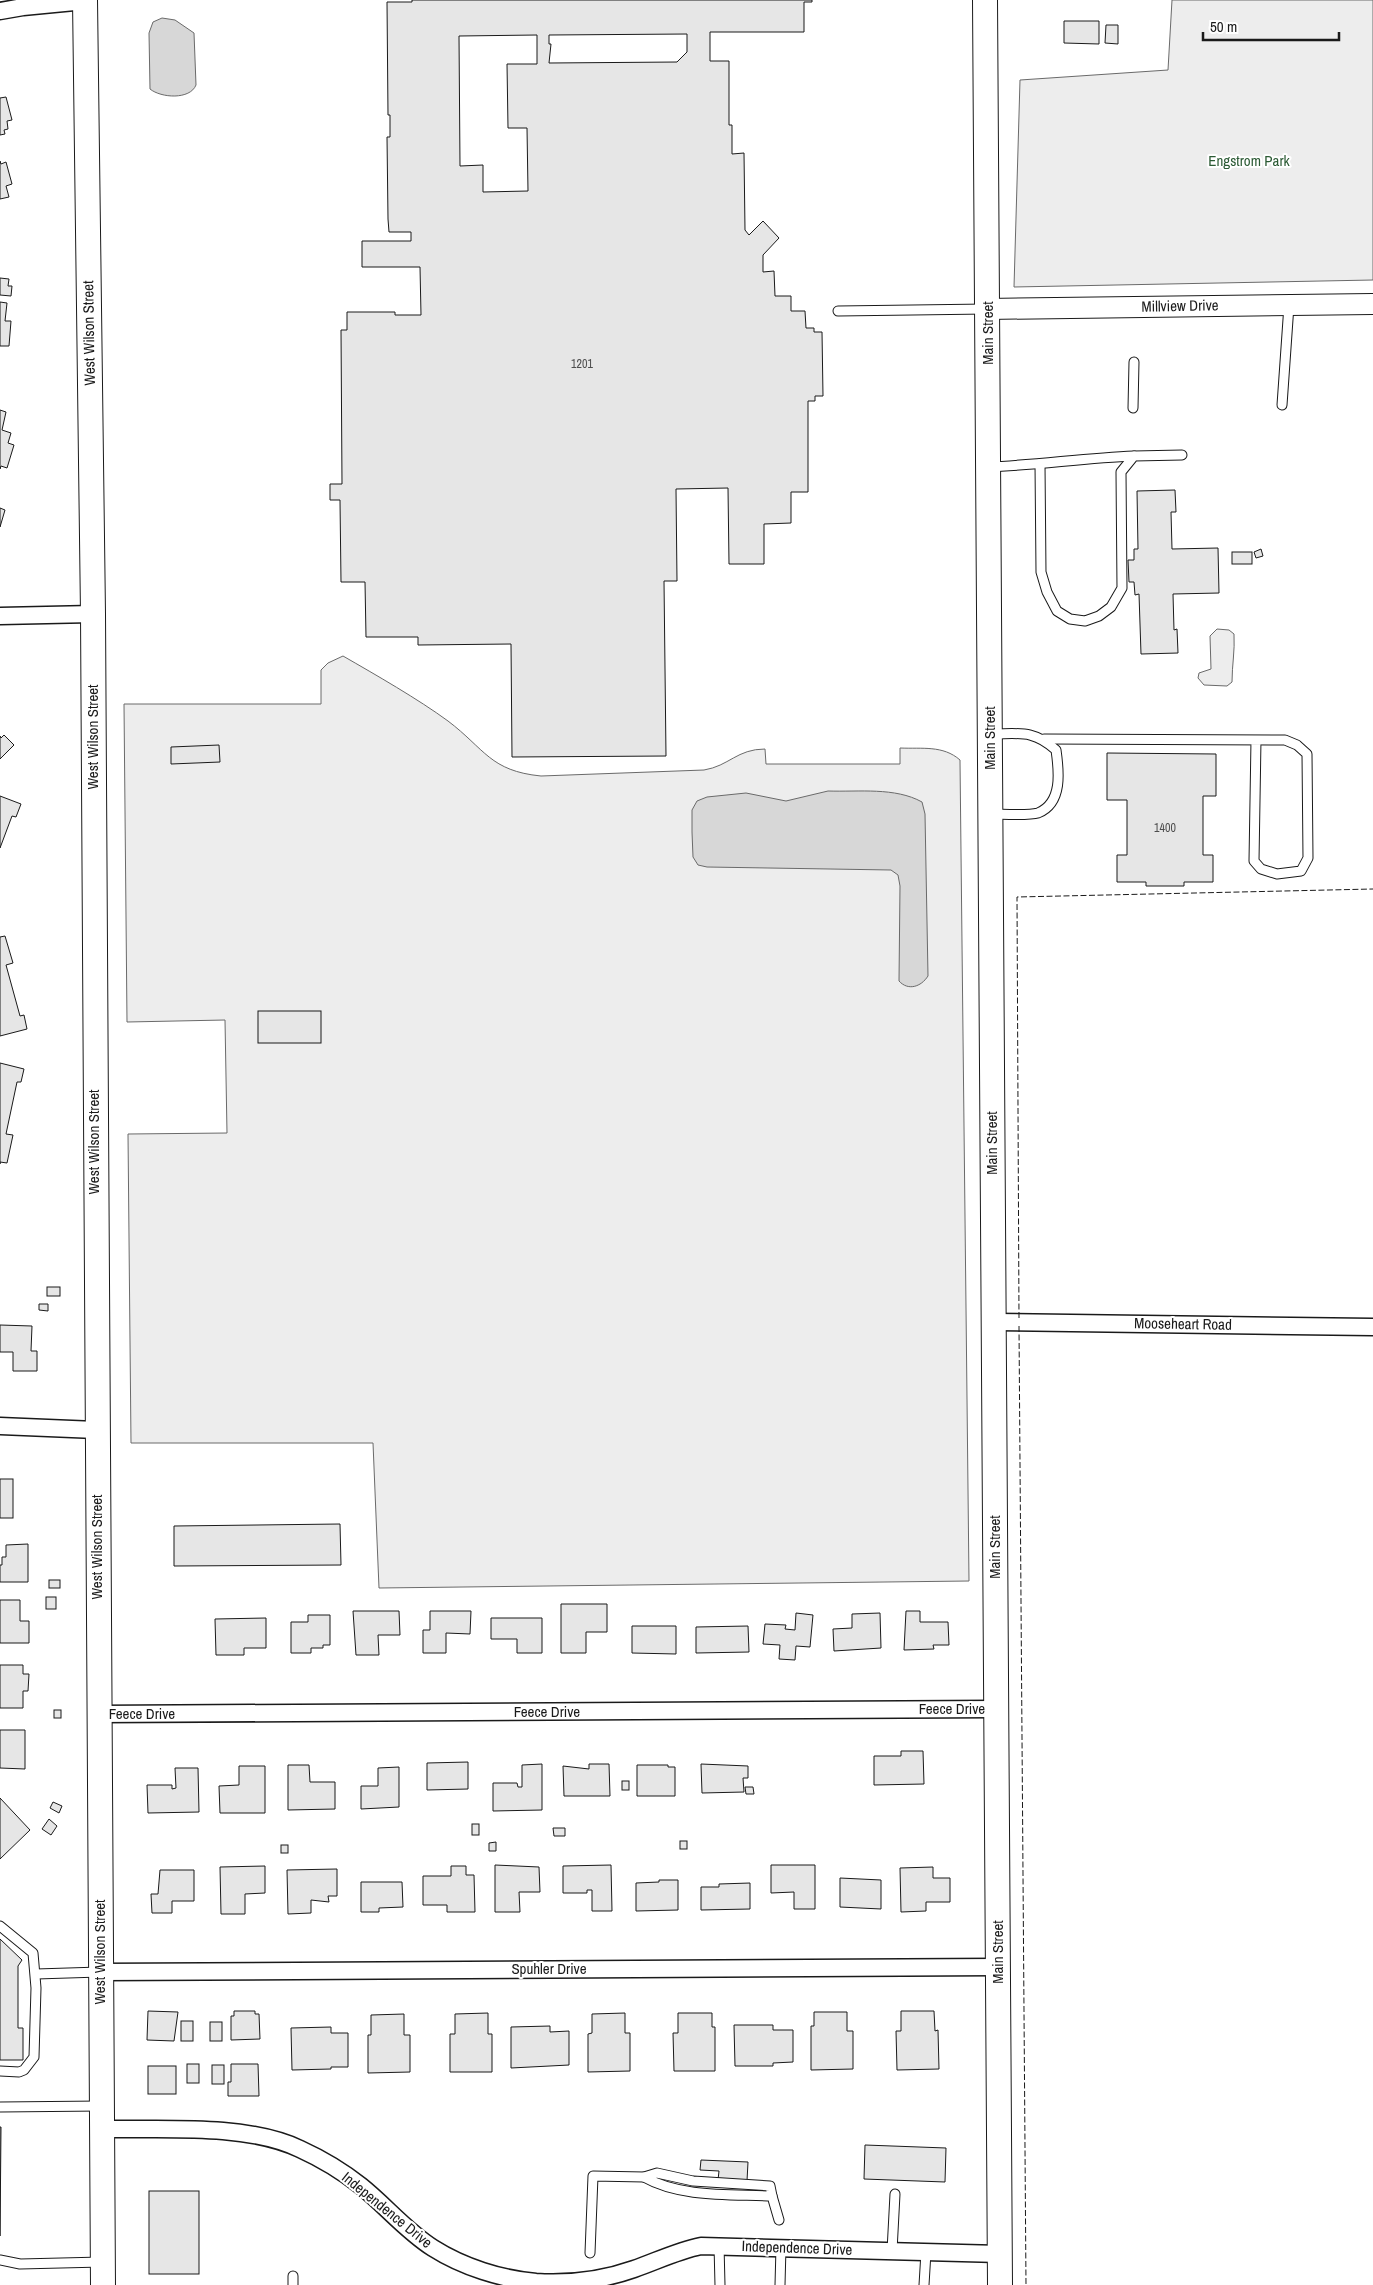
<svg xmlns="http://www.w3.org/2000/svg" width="1373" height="2285" viewBox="0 0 1373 2285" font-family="'Archivo Narrow',sans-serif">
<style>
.green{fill:#ededed;stroke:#6a6a6a}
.water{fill:#d7d7d7;stroke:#6a6a6a}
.building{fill:#e6e6e6;stroke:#1a1a1a;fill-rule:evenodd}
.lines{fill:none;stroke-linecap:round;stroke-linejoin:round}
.service-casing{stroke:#1a1a1a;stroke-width:11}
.minor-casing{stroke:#1a1a1a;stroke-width:19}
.tertiary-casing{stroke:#1a1a1a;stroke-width:22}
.secondary-casing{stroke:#1a1a1a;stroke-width:26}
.service{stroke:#fff;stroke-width:9}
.minor{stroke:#fff;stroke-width:16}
.tertiary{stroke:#fff;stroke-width:20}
.secondary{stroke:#fff;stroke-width:24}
.fence{stroke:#1a1a1a;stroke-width:1;stroke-dasharray:6 2.5;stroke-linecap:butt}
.labels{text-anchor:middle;stroke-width:4;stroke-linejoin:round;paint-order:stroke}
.number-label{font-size:12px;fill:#4d4d4d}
.park-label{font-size:15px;fill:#2b5a34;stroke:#fff}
.street-label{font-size:15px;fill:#1a1a1a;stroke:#fff}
</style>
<rect width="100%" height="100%" fill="#fff"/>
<g class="green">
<polygon points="1172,0 1373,0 1373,280 1014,287 1020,80 1168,70"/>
<path d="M1217 629 1229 630 1234 634C1235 651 1232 665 1232 682L1227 686 1204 685 1198 678 1199 673 1211 669 1210 636Z"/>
<path d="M343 656C376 675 418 699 448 721 485 749 490 771 541 776L704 770C729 766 737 749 765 749L766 764H900V748C922 749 943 745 960 760L969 1581 379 1588 373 1443H131L128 1134 227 1133 225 1020 127 1022 124 704H321V670L328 663Z"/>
</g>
<g class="water">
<path d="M162 18 175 20 194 33 196 85C190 100 161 98 150 89L149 33 153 22Z"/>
<path d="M828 791C859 792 895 787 922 802L925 814 928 976C921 987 908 991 899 981L900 886 898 875 891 870 707 867 698 865 693 857 692 832V810L697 801 707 797 746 793 786 801Z"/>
</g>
<g class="building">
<path d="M412 0H812V2H804V32H710V61H729V125H732V154L744 153 745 230 749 235 763 221 779 238 763 255V272L774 271 775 296H791V311H805L806 328H814V332H822L823 396H815V401H808V492H791V523L764 524V564H729L728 488 676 489 677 581H664L666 756 512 757 511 644 418 645V637H366L365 582H341L340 500H330V484H342L341 330H347V312H395V315H421L420 267H362V241H411V232H389L388 219 387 137H390V115H388L387 2H412ZM687 34V52L677 62 549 63 551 44H549V35ZM537 35V64H507L508 128H527L528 191 483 192V165L460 166 459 36Z"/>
<polygon points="1064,21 1099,21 1099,44 1064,43"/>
<polygon points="1106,25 1118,25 1118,44 1105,43"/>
<polygon points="6,97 12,120 7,121 8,129 4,130 5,134 0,135 0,98"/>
<polygon points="0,161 1,164 6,162 12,184 6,186 9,197 0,199"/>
<polygon points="0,278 9,279 8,286 12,286 11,296 0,295"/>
<polygon points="0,302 7,303 5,321 11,321 9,346 0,346"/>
<polygon points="0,410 6,412 2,430 11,433 8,443 14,445 7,468 1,466 0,469"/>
<polygon points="1175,490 1176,512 1171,512 1172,549 1218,548 1219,593 1173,594 1174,630 1177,629 1178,653 1141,654 1139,594 1135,595 1134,582 1129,582 1128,560 1134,560 1134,549 1138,549 1137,491"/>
<polygon points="0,508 5,510 0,527"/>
<polygon points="1261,549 1263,556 1256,558 1254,552"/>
<rect x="1232" y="552" width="20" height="12"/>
<polygon points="4,735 14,745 0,759 0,736 1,738"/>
<polygon points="219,745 220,762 171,764 171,747"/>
<polygon points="1107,753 1216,754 1216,796 1203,796 1203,855 1213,855 1213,882 1184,882 1184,886 1146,886 1146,882 1117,882 1117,855 1127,855 1127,800 1107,800"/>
<polygon points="0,796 21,804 16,817 12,816 0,848"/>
<polygon points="5,936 13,963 6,965 20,1016 24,1015 27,1029 0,1036 0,937"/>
<rect x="258" y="1011" width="63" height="32"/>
<polygon points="0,1063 24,1069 21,1082 17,1082 6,1134 13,1135 7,1163 0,1162 0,1164"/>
<rect x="47" y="1287" width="13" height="9"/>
<polygon points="39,1304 48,1304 48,1311 39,1310"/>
<polygon points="0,1325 32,1326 31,1351 37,1351 37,1371 13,1371 13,1352 0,1352"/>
<rect x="0" y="1479" width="13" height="39"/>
<polygon points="340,1524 341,1565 174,1566 174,1526"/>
<polygon points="28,1544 28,1582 0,1582 0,1565 2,1565 2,1557 6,1557 6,1545"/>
<rect x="49" y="1580" width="11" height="8"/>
<rect x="46" y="1597" width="10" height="12"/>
<polygon points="0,1600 20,1600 20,1621 29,1621 29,1643 0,1643"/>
<polygon points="561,1604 607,1604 607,1632 586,1632 586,1653 561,1653"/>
<polygon points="353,1611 399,1611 400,1635 378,1635 379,1655 356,1655"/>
<polygon points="430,1611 471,1611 470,1634 446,1633 446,1653 423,1653 423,1630 430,1630"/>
<polygon points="906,1611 920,1611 920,1622 948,1622 949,1645 933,1645 934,1649 904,1650"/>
<polygon points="796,1613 813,1615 810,1647 796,1646 795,1660 779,1659 780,1645 763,1644 765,1624 786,1625 785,1629 795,1630"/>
<polygon points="880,1613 881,1648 834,1651 833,1629 852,1628 852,1614"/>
<polygon points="308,1615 330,1615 330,1645 323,1645 323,1648 311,1648 311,1653 291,1653 291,1622 308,1622"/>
<polygon points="266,1618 266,1648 244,1648 244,1655 216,1655 215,1619"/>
<polygon points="491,1618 542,1618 542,1653 517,1653 517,1639 491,1639"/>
<polygon points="632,1626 676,1626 676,1654 632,1653"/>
<polygon points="748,1626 749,1652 696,1653 696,1627"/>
<polygon points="0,1665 23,1665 23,1674 29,1674 28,1691 23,1691 23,1708 0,1708"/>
<rect x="54" y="1710" width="7" height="8"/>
<polygon points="0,1730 25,1730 25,1769 0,1768"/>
<polygon points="901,1751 923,1751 924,1784 874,1785 874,1756 901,1756"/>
<polygon points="468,1762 468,1789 427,1790 427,1763"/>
<polygon points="542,1764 542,1810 493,1811 493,1783 517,1783 518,1787 522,1787 522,1765"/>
<polygon points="589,1764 609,1764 610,1796 564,1796 563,1766 589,1769"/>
<polygon points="701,1764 748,1766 748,1778 743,1778 744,1792 702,1793"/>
<polygon points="288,1765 309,1765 310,1782 335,1782 335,1809 288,1810"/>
<polygon points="637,1765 668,1765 668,1767 675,1767 675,1796 637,1796"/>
<polygon points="239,1766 265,1766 265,1813 220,1813 219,1786 239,1785"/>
<polygon points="399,1767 399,1807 361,1809 361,1786 378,1786 378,1768"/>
<polygon points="175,1768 198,1768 199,1812 148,1813 147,1785 172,1785 172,1789 176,1788"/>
<rect x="622" y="1781" width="7" height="9"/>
<polygon points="745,1787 753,1787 754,1794 746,1794"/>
<polygon points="0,1798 30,1830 0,1859"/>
<polygon points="53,1802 62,1806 59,1813 50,1808"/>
<polygon points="49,1819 57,1826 51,1835 42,1829"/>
<rect x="472" y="1824" width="7" height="11"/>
<polygon points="553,1828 565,1828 565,1836 554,1836"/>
<rect x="680" y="1841" width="7" height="8"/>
<polygon points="496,1842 496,1851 489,1851 489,1843"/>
<rect x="281" y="1845" width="7" height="8"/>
<polygon points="495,1865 539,1867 540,1892 519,1892 520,1912 495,1912"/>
<polygon points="611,1865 612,1911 592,1911 592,1890 587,1890 587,1893 563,1893 563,1866"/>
<polygon points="771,1865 815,1865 815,1909 794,1909 794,1892 771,1893"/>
<polygon points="265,1866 265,1893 245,1894 245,1914 221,1914 220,1867"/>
<polygon points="451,1866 466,1866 466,1875 474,1875 475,1912 447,1912 447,1905 423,1905 423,1876 451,1876"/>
<polygon points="933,1867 933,1878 950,1878 950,1902 926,1902 926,1911 901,1912 900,1868"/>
<polygon points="337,1869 337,1896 328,1896 329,1902 311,1900 311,1913 288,1914 287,1870"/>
<polygon points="160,1870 194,1870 194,1901 172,1901 172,1913 152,1913 151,1894 158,1894"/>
<polygon points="840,1878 881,1880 881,1909 840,1907"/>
<polygon points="659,1880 678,1880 678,1910 636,1911 636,1883 659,1882"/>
<polygon points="361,1882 402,1882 403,1907 379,1908 379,1912 361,1912"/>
<polygon points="750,1883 750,1909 701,1910 701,1887 719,1887 719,1884"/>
<polygon points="0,1939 22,1960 18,1966 18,2028 23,2028 23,2060 0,2060"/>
<polygon points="148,2011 178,2012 174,2041 147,2040"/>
<polygon points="234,2011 255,2011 255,2014 259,2014 260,2039 231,2040 231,2016 234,2016"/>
<polygon points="901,2011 934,2011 935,2031 938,2030 939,2069 897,2070 896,2031 901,2031"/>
<polygon points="814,2012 847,2012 847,2031 853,2031 853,2069 811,2070 811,2026 814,2026"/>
<polygon points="488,2013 488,2034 492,2034 492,2072 450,2072 450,2034 455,2034 455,2014"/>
<polygon points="625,2013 625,2033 630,2033 630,2071 588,2072 588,2034 592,2033 592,2014"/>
<polygon points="678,2013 712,2013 712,2027 715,2027 715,2071 674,2071 673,2033 678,2033"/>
<polygon points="404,2014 404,2035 410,2035 410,2072 368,2073 368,2035 371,2035 371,2015"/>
<rect x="181" y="2021" width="12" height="20"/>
<rect x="210" y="2022" width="12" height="19"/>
<polygon points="734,2025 773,2025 773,2030 793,2030 793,2062 773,2063 773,2066 735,2066"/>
<polygon points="550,2026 550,2032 569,2031 569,2065 511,2068 511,2027"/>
<polygon points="331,2027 331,2033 348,2033 348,2067 331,2067 331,2069 292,2070 291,2028"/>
<rect x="187" y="2064" width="12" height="19"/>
<polygon points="231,2064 258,2064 259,2096 228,2096 228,2082 231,2082"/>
<rect x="212" y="2065" width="12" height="19"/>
<rect x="148" y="2066" width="28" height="28"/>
<polygon points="0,2127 1,2127 0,2236"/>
<polygon points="865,2145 946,2148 945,2182 864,2179"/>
<polygon points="701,2160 748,2162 747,2181 718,2180 719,2171 700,2170"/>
<rect x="149" y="2191" width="50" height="83"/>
</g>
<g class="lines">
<defs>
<g id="service">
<polyline points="838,311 987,309"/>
<polyline points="1282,405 1289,305"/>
<polyline points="1133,408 1134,362"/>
<polyline points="1040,464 1041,572 1047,592 1057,611 1070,619 1085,621 1099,616 1111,607 1122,588 1121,472 1134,456 1182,455"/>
<path d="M988 467C1037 465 1085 458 1134 456"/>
<path d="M990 734C1019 734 1033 729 1056 750 1059 771 1063 803 1038 813 1028 816 1002 814 991 814"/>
<polyline points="1044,739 1285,740 1297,745 1307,754 1308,858 1301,871 1277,874 1261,869 1254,861 1256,740"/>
<polyline points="0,1926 33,1953 36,1988 34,2057 24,2070 19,2072 0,2071"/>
<polyline points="36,1974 100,1972"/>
<polyline points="0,2107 101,2106"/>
<path d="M644 2177C681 2198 731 2194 772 2196L779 2220"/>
<polyline points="719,2245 720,2285"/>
<polyline points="892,2251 895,2194"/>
<polyline points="590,2253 593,2176 644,2177 657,2173 693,2181 770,2186 772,2196"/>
<polyline points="0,2260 20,2264 102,2262"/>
<polyline points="293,2276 293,2285"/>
<polyline points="780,2285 781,2247"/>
<polyline points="924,2285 926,2252"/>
</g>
<g id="minor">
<polyline points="0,11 23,7 85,1"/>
<polyline points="0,616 93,614"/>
<polyline points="993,1322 1373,1327"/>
<polyline points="0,1426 96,1430"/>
<polyline points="99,1714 996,1709"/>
<polyline points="101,1972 998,1967"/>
<path d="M101 2129C161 2130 246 2123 300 2149 322 2159 342 2171 361 2186 386 2206 406 2231 433 2248 463 2267 501 2279 536 2282 569 2284 603 2280 634 2269 657 2261 677 2251 701 2246L1000 2254"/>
</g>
<polyline id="tertiary" points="987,309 1373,304"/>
<g id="secondary">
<polyline points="85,0 93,614 103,2285"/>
<polyline points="985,0 1000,2285"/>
</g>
</defs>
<use href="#service" class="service-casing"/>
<use href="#minor" class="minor-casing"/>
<use href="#tertiary" class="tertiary-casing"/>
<use href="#secondary" class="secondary-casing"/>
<use href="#service" class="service"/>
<use href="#minor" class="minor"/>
<use href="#tertiary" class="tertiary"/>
<use href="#secondary" class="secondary"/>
<g class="fence">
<polyline points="1019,1318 1017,897 1373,889"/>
<polyline points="1019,1326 1026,2285"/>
</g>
</g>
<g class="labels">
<g class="number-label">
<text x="582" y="368">1201</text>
<text x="1165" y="832">1400</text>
</g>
<g class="park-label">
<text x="1249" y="166">Engstrom Park</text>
</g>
<g class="street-label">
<text transform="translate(1180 306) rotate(-1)" y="5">Millview Drive</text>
<text transform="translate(89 333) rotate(-91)" y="5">West Wilson Street</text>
<text transform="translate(988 333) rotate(-90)" y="5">Main Street</text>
<text transform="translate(93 737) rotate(-90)" y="5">West Wilson Street</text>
<text transform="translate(990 738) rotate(-90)" y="5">Main Street</text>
<text transform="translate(94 1142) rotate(-90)" y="5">West Wilson Street</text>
<text transform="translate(992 1143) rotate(-90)" y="5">Main Street</text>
<text transform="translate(1183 1324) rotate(1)" y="5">Mooseheart Road</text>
<text transform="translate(97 1547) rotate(-90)" y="5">West Wilson Street</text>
<text transform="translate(995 1547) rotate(-90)" y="5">Main Street</text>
<text x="952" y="1714">Feece Drive</text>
<text x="547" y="1717">Feece Drive</text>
<text x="142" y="1719">Feece Drive</text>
<text transform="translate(100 1952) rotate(-90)" y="5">West Wilson Street</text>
<text transform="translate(998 1952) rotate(-90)" y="5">Main Street</text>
<text x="549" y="1974">Spuhler Drive</text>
<text transform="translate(387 2210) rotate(39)" y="5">Independence Drive</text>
<text transform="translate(797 2248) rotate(2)" y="5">Independence Drive</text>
</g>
</g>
<path d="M1203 32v8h136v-8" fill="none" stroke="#1a1a1a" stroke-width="2.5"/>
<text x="1210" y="32" font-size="15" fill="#1a1a1a" stroke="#ffffff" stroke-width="4" paint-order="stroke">50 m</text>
</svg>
